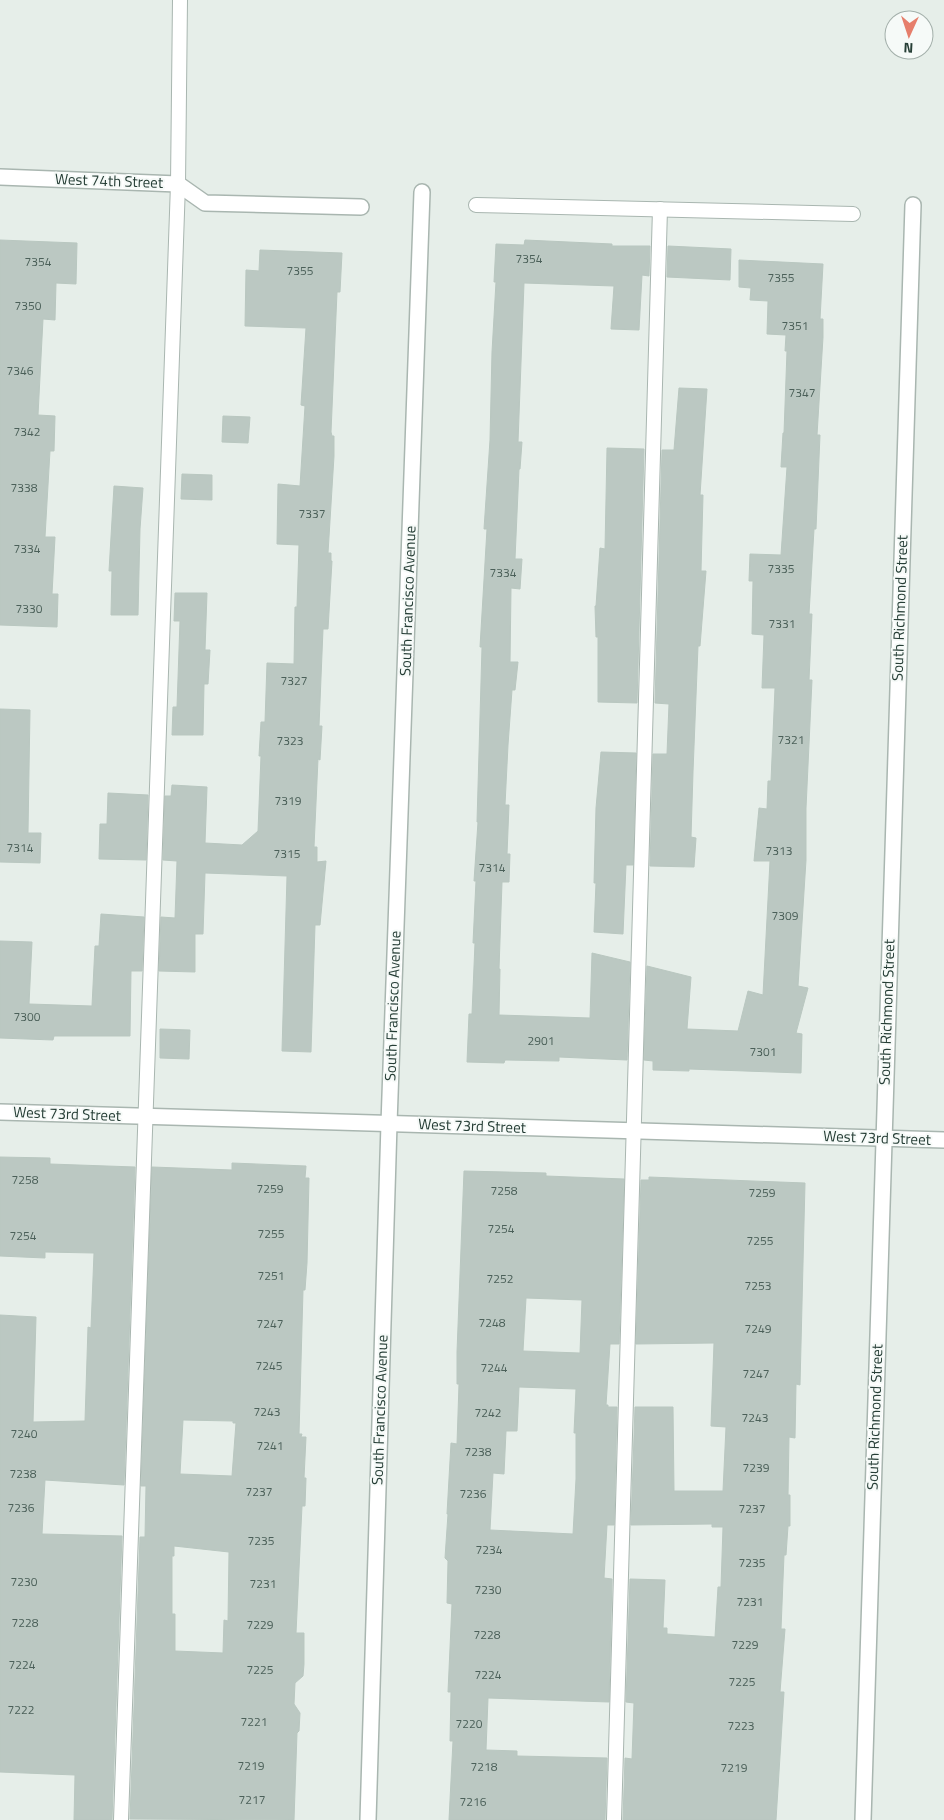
<svg xmlns="http://www.w3.org/2000/svg" width="944" height="1820" viewBox="0 0 944 1820" font-family="'Titillium Web',sans-serif">
<style>
.building{fill:#bbc8c2;stroke:#b9c7c0;fill-rule:evenodd}
.lines{fill:none;stroke-linecap:round;stroke-linejoin:round}
.lane-casing{stroke:#a9b6b0;stroke-width:16}
.street-casing{stroke:#a9b6b0;stroke-width:18}
.lane{stroke:#fff;stroke-width:14}
.street{stroke:#fff;stroke-width:15}
.labels{text-anchor:middle;stroke-width:4;stroke-linejoin:round;paint-order:stroke}
.number-label{font-size:12px;fill:#4b6059}
.street-label{font-size:15px;fill:#263e36;stroke:#f6faf8}
</style>
<rect width="100%" height="100%" fill="#e6eee9"/>
<g class="building">
<polygon points="0,240 77,243 76,284 56,283 55,320 43,319 38,415 55,416 54,451 50,451 45,537 55,537 52,594 58,594 57,627 0,625"/>
<polygon points="525,240 612,244 612,246 650,246 649,276 642,275 639,330 611,329 614,286 524,283 518,442 522,442 520,469 519,469 515,559 522,559 520,589 511,588 510,662 518,662 515,690 512,690 508,745 505,805 509,805 507,854 510,854 509,882 502,882 499,969 500,969 499,1015 590,1018 592,953 630,962 627,1060 559,1057 559,1061 505,1060 504,1063 467,1062 469,1014 472,1014 475,943 473,943 476,881 474,881 478,822 477,822 482,647 480,647 487,529 484,529 490,440 492,352 496,282 494,282 496,244 524,245"/>
<polygon points="668,246 731,249 730,280 667,277"/>
<polygon points="260,250 342,253 340,292 337,292 331,432 332,436 334,436 334,456 328,553 331,553 331,561 332,561 328,629 323,629 319,726 322,726 320,760 318,759 314,847 317,847 317,862 326,861 320,925 315,925 311,1052 282,1051 287,876 205,873 203,934 195,934 195,972 159,971 161,917 175,918 177,861 163,860 165,796 171,796 172,785 207,787 205,843 242,845 258,831 261,756 259,756 261,722 265,722 267,663 294,664 295,607 297,607 299,545 277,544 278,484 300,486 305,406 301,405 306,328 245,326 246,270 259,271"/>
<polygon points="739,260 823,264 820,319 823,319 823,337 817,435 820,435 816,529 814,529 809,614 812,614 809,680 812,680 806,808 806,860 798,986 808,988 796,1033 802,1034 801,1073 689,1069 689,1071 653,1070 653,1061 644,1060 647,966 691,977 687,1029 738,1031 748,991 763,995 770,861 754,861 759,808 767,809 768,781 771,781 775,688 762,688 764,635 752,634 753,581 749,581 750,554 781,555 787,467 781,467 783,433 784,433 787,351 785,351 786,335 767,334 768,301 750,300 751,288 739,287"/>
<polygon points="679,388 707,389 700,495 703,495 701,571 706,571 700,646 698,646 693,772 691,837 696,838 694,867 650,866 653,754 667,754 669,704 655,703 662,450 674,450"/>
<polygon points="223,416 250,417 248,443 222,442"/>
<polygon points="607,448 644,449 637,703 598,702 598,637 596,637 595,606 596,606 600,548 605,549"/>
<polygon points="182,474 212,475 212,500 181,499"/>
<polygon points="114,486 143,488 140,529 138,615 111,615 112,571 109,571"/>
<polygon points="175,593 207,593 205,650 210,650 208,684 204,684 203,735 172,735 173,707 177,707 180,621 174,621"/>
<polygon points="0,709 30,710 28,833 41,833 40,863 0,862"/>
<polygon points="601,752 636,753 633,865 626,865 623,934 594,932 596,883 594,883 596,808"/>
<polygon points="108,793 148,795 146,860 99,859 100,824 107,824"/>
<polygon points="101,914 144,917 142,971 131,971 130,1036 54,1036 53,1040 0,1038 0,941 32,942 29,1004 92,1006 95,946 99,946"/>
<polygon points="160,1029 190,1030 189,1059 160,1058"/>
<polygon points="0,1157 50,1158 50,1164 135,1167 124,1485 45,1480 42,1534 122,1536 112,1820 74,1820 75,1775 0,1772 0,1315 36,1317 33,1422 85,1421 88,1327 91,1328 94,1253 45,1252 45,1258 0,1256"/>
<path d="M232 1163 306 1166 305 1178H309L307 1263 305 1290H303L299 1434H302L301 1437H306L304 1478H306L305 1506H302L296 1633H304V1664L303 1676 295 1683 294 1704 300 1713 299 1731 297 1733 294 1820 130 1819 140 1537H145L146 1486H141L152 1167 232 1170ZM183 1420 233 1421V1423H236L232 1476 180 1474ZM174 1546 229 1552 228 1621 224 1620 223 1653 175 1651V1614H172V1556H174Z"/>
<path d="M464 1171 546 1173V1176L624 1179 619 1344H610L606 1405H608V1407H617L614 1525H607L604 1578 612 1579 609 1702 488 1698 486 1750 517 1751V1756L607 1758 605 1820H449L453 1741H450L451 1692H448L452 1604 447 1603 448 1561 445 1558 448 1514H447L451 1443 457 1444 459 1384H457V1352ZM526 1298 582 1300 580 1353 523 1351ZM519 1387 576 1389 574 1433H576V1479L573 1534 490 1530 493 1473 504 1474 506 1431H517Z"/>
<polygon points="649,1177 805,1183 800,1385 796,1384 795,1438 789,1437 788,1495 790,1495 790,1526 788,1526 786,1555 784,1555 781,1629 785,1629 780,1692 784,1692 776,1820 623,1820 625,1758 632,1759 634,1703 626,1702 630,1579 665,1580 663,1628 667,1628 667,1634 715,1637 718,1587 721,1587 723,1527 712,1527 712,1524 631,1525 635,1407 673,1407 674,1491 723,1491 726,1427 711,1426 714,1343 636,1344 641,1180 649,1180"/>
</g>
<g class="lines">
<defs>
<g id="lane">
<polyline points="476,205 853,214"/>
<polyline points="121,1820 178,184 180,0"/>
<polyline points="614,1820 660,209"/>
</g>
<g id="street">
<polyline points="0,177 178,184 205,203 361,207"/>
<polyline points="0,1112 944,1140"/>
<polyline points="368,1820 389,1124 422,192"/>
<polyline points="863,1820 913,205"/>
</g>
</defs>
<use href="#lane" class="lane-casing"/>
<use href="#street" class="street-casing"/>
<use href="#lane" class="lane"/>
<use href="#street" class="street"/>
</g>
<g class="labels">
<g class="number-label">
<text x="529" y="263">7354</text>
<text x="38" y="266">7354</text>
<text x="300" y="275">7355</text>
<text x="781" y="282">7355</text>
<text x="28" y="310">7350</text>
<text x="795" y="330">7351</text>
<text x="20" y="375">7346</text>
<text x="802" y="397">7347</text>
<text x="27" y="436">7342</text>
<text x="24" y="492">7338</text>
<text x="312" y="518">7337</text>
<text x="27" y="553">7334</text>
<text x="781" y="573">7335</text>
<text x="503" y="577">7334</text>
<text x="29" y="613">7330</text>
<text x="782" y="628">7331</text>
<text x="294" y="685">7327</text>
<text x="791" y="744">7321</text>
<text x="290" y="745">7323</text>
<text x="288" y="805">7319</text>
<text x="20" y="852">7314</text>
<text x="779" y="855">7313</text>
<text x="287" y="858">7315</text>
<text x="492" y="872">7314</text>
<text x="785" y="920">7309</text>
<text x="27" y="1021">7300</text>
<text x="541" y="1045">2901</text>
<text x="763" y="1056">7301</text>
<text x="25" y="1184">7258</text>
<text x="270" y="1193">7259</text>
<text x="504" y="1195">7258</text>
<text x="762" y="1197">7259</text>
<text x="501" y="1233">7254</text>
<text x="271" y="1238">7255</text>
<text x="23" y="1240">7254</text>
<text x="760" y="1245">7255</text>
<text x="271" y="1280">7251</text>
<text x="500" y="1283">7252</text>
<text x="758" y="1290">7253</text>
<text x="492" y="1327">7248</text>
<text x="270" y="1328">7247</text>
<text x="758" y="1333">7249</text>
<text x="269" y="1370">7245</text>
<text x="494" y="1372">7244</text>
<text x="756" y="1378">7247</text>
<text x="267" y="1416">7243</text>
<text x="488" y="1417">7242</text>
<text x="755" y="1422">7243</text>
<text x="24" y="1438">7240</text>
<text x="270" y="1450">7241</text>
<text x="478" y="1456">7238</text>
<text x="756" y="1472">7239</text>
<text x="23" y="1478">7238</text>
<text x="259" y="1496">7237</text>
<text x="473" y="1498">7236</text>
<text x="21" y="1512">7236</text>
<text x="752" y="1513">7237</text>
<text x="261" y="1545">7235</text>
<text x="489" y="1554">7234</text>
<text x="752" y="1567">7235</text>
<text x="24" y="1586">7230</text>
<text x="263" y="1588">7231</text>
<text x="488" y="1594">7230</text>
<text x="750" y="1606">7231</text>
<text x="25" y="1627">7228</text>
<text x="260" y="1629">7229</text>
<text x="487" y="1639">7228</text>
<text x="745" y="1649">7229</text>
<text x="22" y="1669">7224</text>
<text x="260" y="1674">7225</text>
<text x="488" y="1679">7224</text>
<text x="742" y="1686">7225</text>
<text x="21" y="1714">7222</text>
<text x="254" y="1726">7221</text>
<text x="469" y="1728">7220</text>
<text x="741" y="1730">7223</text>
<text x="251" y="1770">7219</text>
<text x="484" y="1771">7218</text>
<text x="734" y="1772">7219</text>
<text x="252" y="1804">7217</text>
<text x="473" y="1806">7216</text>
</g>
<g class="street-label">
<text transform="translate(109 181) rotate(2)" y="5">West 74th Street</text>
<text transform="translate(408 601) rotate(-88)" y="5">South Francisco Avenue</text>
<text transform="translate(900 608) rotate(-88)" y="5">South Richmond Street</text>
<text transform="translate(393 1006) rotate(-88)" y="5">South Francisco Avenue</text>
<text transform="translate(887 1012) rotate(-88)" y="5">South Richmond Street</text>
<text transform="translate(67 1114) rotate(2)" y="5">West 73rd Street</text>
<text transform="translate(472 1126) rotate(2)" y="5">West 73rd Street</text>
<text transform="translate(877 1138) rotate(2)" y="5">West 73rd Street</text>
<text transform="translate(380 1410) rotate(-88)" y="5">South Francisco Avenue</text>
<text transform="translate(875 1417) rotate(-88)" y="5">South Richmond Street</text>
</g>
</g>
<g transform="translate(909 35) rotate(183)"><circle r="24" fill="#f6faf8" stroke="#a3afaa"/>
<path d="M0-4L9 19L0 12L-9 19Z" fill="#e67e6b"/>
<text y="-8" font-size="14" font-weight="bold" text-anchor="middle" fill="#263e36">N</text>
</g>
</svg>
